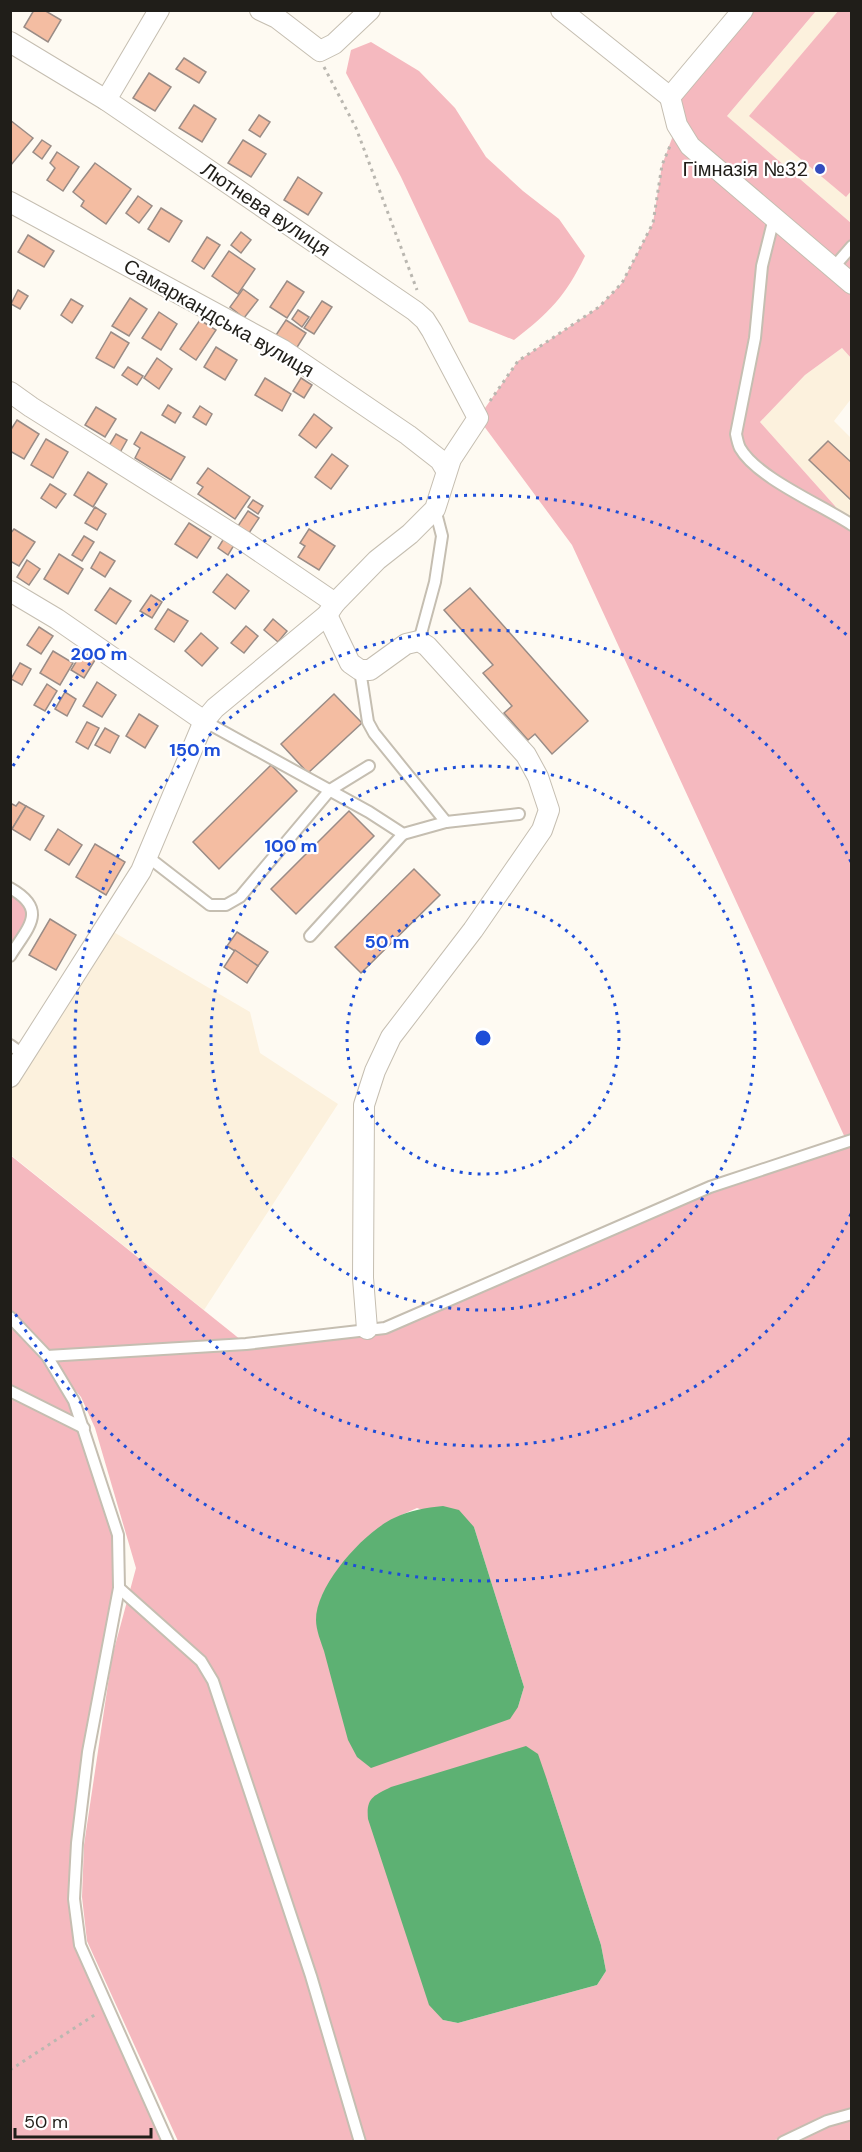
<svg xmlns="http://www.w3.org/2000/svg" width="862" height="2152" viewBox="0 0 862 2152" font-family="'DM Sans',sans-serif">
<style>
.built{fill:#fcf1dd}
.green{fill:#f5b9bf;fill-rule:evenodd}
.water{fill:#5db173}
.building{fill:#f4bda2;stroke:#9a8c86;stroke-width:1.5}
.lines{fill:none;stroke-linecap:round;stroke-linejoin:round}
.lane-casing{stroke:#c5beb1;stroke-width:14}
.street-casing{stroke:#c5beb1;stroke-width:22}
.path{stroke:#bab7b0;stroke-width:3;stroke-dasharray:3 4.5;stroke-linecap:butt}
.lane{stroke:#fff;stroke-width:10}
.street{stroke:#fff;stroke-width:20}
.ring{fill:none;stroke:#1d4ed8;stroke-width:3;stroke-dasharray:3 6}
.poi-dot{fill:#344cbe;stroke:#fff;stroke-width:2}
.labels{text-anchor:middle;stroke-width:4.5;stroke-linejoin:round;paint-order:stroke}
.poi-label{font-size:20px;fill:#201e19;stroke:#fff;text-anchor:end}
.street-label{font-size:20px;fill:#201e19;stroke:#fff}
.centre{fill:#1d4ed8;stroke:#fff;stroke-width:3}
.ring-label{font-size:18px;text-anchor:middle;font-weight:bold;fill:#1d4ed8;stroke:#fff;stroke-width:4.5;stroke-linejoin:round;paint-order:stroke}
</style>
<rect width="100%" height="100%" fill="#fefaf2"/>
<g class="built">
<polygon points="816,11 851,11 851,223 727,116"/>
<polygon points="842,348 851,358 851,399 834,421 851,438 851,531 835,506 760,422 805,375"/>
<polygon points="105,927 250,1012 260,1053 338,1104 204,1310 11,1155 11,1077"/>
</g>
<g class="green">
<polygon points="839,10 852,11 852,190 846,197 749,116"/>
<path d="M743 11H816L727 116 851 223V358L842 348 805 375 760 422 835 506 851 531V2108L825 2117 771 2142 178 2141 87 1941 82 1897 84 1845 112 1657 136 1568 95 1428 81 1397 50 1361 74 1401 118 1535 119 1588 77 1843 80 1945 168 2141H11L10 1155 246 1344 385 1328 710 1187 847 1142 572 545 478 418 518 361 599 307 622 283 653 223 662 165 677 125 670 97ZM417 1508 474 1527 524 1687 518 1707 321 1598C346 1553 369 1528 417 1508ZM547 1780 601 1945 606 1971 597 1985 458 2023 443 2020Z"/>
<path d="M371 42 419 71 455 108 486 157 523 191 559 219 585 256C565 297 549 313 514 340L469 322 401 177 346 73 351 50Z"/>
<polygon points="11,888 33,914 11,956"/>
<polygon points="851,2114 851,2141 783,2142"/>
</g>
<g class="water">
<path d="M443 1506 459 1510 474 1527 524 1687 518 1707 510 1719 371 1768 357 1757 348 1740C340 1711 332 1681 324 1651 321 1642 316 1630 316 1620 316 1585 364 1532 394 1518 411 1510 425 1508 443 1506Z"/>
<path d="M526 1746 538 1754 547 1780 601 1945 606 1971 597 1985 458 2023 443 2020 429 2005 368 1819C366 1798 373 1796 391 1787Z"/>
</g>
<g class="building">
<polygon points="34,10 44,10 61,20 48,42 24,27"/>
<polygon points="184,58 206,72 199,83 176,69"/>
<polygon points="149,73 171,87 155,111 133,98"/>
<polygon points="194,105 216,119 202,142 179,128"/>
<polygon points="259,115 270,122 260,137 249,130"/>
<polygon points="10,120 33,138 11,165 10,164"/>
<polygon points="42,140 51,146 42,159 33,152"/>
<polygon points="243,140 266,154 251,177 228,163"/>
<polygon points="57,152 79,167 63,191 47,180 55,168 50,163"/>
<polygon points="95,163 131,189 106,224 81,206 84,201 73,192"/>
<polygon points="298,177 322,193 308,215 284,200"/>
<polygon points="138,196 152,206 139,223 126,213"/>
<polygon points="161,208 182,221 169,242 148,229"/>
<polygon points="241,232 251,240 241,253 231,245"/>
<polygon points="28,235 54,251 44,267 18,252"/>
<polygon points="207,237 220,245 204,269 192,261"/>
<polygon points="229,251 255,269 238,294 212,276"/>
<polygon points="287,281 304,292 287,318 270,307"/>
<polygon points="243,289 258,300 244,318 230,307"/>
<polygon points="18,290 28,296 20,309 11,304"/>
<polygon points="130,298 147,309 129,336 112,326"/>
<polygon points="71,299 83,306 72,323 61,315"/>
<polygon points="322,301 332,307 314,334 304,328"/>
<polygon points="298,310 309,317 302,327 292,319"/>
<polygon points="159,312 177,324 161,350 142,338"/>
<polygon points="200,320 216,330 196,360 180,349"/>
<polygon points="286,320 306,333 296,349 276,335"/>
<polygon points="111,332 129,343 114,368 96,358"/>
<polygon points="216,347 237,360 225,380 204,367"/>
<polygon points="157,358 172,369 159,389 144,378"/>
<polygon points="128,367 143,376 137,385 122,375"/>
<polygon points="265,378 291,394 282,411 255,395"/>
<polygon points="301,378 312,385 304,398 293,391"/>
<polygon points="168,405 181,413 175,423 162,415"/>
<polygon points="200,406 212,414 206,425 193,417"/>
<polygon points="96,407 116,419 105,437 85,425"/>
<polygon points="314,414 332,428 316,448 299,435"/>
<polygon points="17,420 39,434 24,459 10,451 10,431"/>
<polygon points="141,432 185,457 171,480 135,458 140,448 134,444"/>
<polygon points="116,434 127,440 118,456 107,449"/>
<polygon points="46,439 68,452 53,478 31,465"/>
<polygon points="828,441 852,463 852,501 809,460"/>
<polygon points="332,454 348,466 331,489 315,477"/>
<polygon points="208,468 250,497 235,519 198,494 203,487 197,483"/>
<polygon points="88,472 107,484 93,507 74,495"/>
<polygon points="50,484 66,494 56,508 41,498"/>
<polygon points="253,500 263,506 258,514 248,507"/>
<polygon points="95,507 106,514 97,530 85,523"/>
<polygon points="248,511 259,518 249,533 238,526"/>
<polygon points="189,523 211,537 197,558 175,544"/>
<polygon points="14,529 35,542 19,566 10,561 10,534"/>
<polygon points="309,529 335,546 319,570 298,557 305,546 300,543"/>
<polygon points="226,535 236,542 228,555 218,548"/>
<polygon points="84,536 94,542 82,561 72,555"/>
<polygon points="100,552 115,561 105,577 91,568"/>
<polygon points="59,554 83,569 68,594 44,579"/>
<polygon points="27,560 40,569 29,585 17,577"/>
<polygon points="227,574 249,591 235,609 213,592"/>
<polygon points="110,588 131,601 116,624 95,610"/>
<polygon points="470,588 588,721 552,754 535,734 528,740 504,713 512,706 483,673 493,665 444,610"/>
<polygon points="151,595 162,602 152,618 140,611"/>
<polygon points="168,609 188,621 174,642 155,629"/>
<polygon points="273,619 287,631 278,642 264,630"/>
<polygon points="246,626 258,636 244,653 231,643"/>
<polygon points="39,627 53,636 41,654 27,645"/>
<polygon points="201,633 218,648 202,666 185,651"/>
<polygon points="53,651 73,663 60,685 40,673"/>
<polygon points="82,652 95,660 84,678 71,670"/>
<polygon points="20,663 31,669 22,685 11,679"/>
<polygon points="97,682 116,695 102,717 83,706"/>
<polygon points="47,684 57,691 45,711 34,705"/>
<polygon points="65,692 76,699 67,716 55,709"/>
<polygon points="334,694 362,723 308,773 281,744"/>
<polygon points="139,714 158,726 145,748 126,736"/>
<polygon points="87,722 99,728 88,749 76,742"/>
<polygon points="105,728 119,736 110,753 95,745"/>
<polygon points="271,765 297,791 219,869 193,842"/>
<polygon points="19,802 26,806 12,829 10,828 10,803 16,806"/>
<polygon points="26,806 44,816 30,840 12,829"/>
<polygon points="349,811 374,836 296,914 271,889"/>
<polygon points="58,829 82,845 69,865 45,850"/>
<polygon points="95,844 125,862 106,895 76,877"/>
<polygon points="414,869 440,895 361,973 335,947"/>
<polygon points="50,919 76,935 56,970 29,955"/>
<polygon points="237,932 268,952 258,966 227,946"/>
<polygon points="235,950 258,966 247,983 224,967"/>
</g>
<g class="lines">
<defs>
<g id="lane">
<path d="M774 218 762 266 755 338 736 434C737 439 738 444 740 448 757 478 822 505 852 525"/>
<polyline points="833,268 852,246"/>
<polyline points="419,641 435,582 442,536 435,509"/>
<polyline points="360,670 368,722 374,733 446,822 519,814"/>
<polyline points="204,721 369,812 403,834 446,822"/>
<polyline points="148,857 210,905 226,905 240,897 330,790 369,766"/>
<path d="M10 888C49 910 28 927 10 956"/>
<polyline points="310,936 403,834"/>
<polyline points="10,1045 24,1055"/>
<polyline points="10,1317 47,1356 74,1401 118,1535 119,1588 88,1752 77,1843 74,1899 80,1945 168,2142"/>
<polyline points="47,1356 246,1344 385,1328 710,1187 852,1140"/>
<polyline points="10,1391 84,1428"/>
<polyline points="119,1588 201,1661 213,1681 311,1976 360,2142"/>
<polyline points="783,2142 827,2121 852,2114"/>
</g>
<g id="street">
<polyline points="260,10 277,18 320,51 334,44 370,10"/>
<polyline points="561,10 670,97"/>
<polyline points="10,42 106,100 415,311 425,320 432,331 478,418 451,459 435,509 410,534 377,560 335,603 327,615 215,708 204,721 141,871 10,1077"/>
<polyline points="670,97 677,125 690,146 852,284"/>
<polyline points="670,97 743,10"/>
<polyline points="106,100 159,10"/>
<polyline points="10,202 283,350 408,435 440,460 446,470"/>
<polyline points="10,392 31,407 244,541 335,603"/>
<polyline points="10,591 57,619 204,721"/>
<polyline points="327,615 350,663 360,670 370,670 406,644 419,641 427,646 526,755 538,777 549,810 542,830 473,930 391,1037 375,1071 364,1105 363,1278 367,1329"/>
</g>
</defs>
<use href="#lane" class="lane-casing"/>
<use href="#street" class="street-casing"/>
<g class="path">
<polyline points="324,67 356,128 417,290"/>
<polyline points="490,401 518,361 599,307 622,283 653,223 662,165 670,146"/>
<polyline points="10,2070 96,2014"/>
</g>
<use href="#lane" class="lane"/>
<use href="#street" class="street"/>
</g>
<g class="ring">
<circle cx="483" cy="1038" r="136"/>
<circle cx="483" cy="1038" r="272"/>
<path d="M851 1214A408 408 0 1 1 851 862"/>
<path d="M850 1438A543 543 0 0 1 13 1310M13 766A543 543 0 0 1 850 638"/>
</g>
<circle class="poi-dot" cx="820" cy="169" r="6"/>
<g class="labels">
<g class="poi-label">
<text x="808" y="176">Гімназія №32</text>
</g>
<g class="street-label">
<text transform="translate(266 209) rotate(34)" y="7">Лютнева вулиця</text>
<text transform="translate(219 318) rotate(30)" y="7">Самаркандська вулиця</text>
</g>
</g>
<circle cx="483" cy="1038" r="9" class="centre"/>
<g class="ring-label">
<text x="99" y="660">200 m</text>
<text x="195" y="756">150 m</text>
<text x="291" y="852">100 m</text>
<text x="387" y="948">50 m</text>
</g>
<rect width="862" height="2152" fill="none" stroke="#201e19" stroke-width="24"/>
<path d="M15 2128v9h136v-9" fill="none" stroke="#201e19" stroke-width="3"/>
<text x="24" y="2128" font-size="18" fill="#201e19" stroke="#ffffff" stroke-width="4.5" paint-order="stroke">50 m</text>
</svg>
